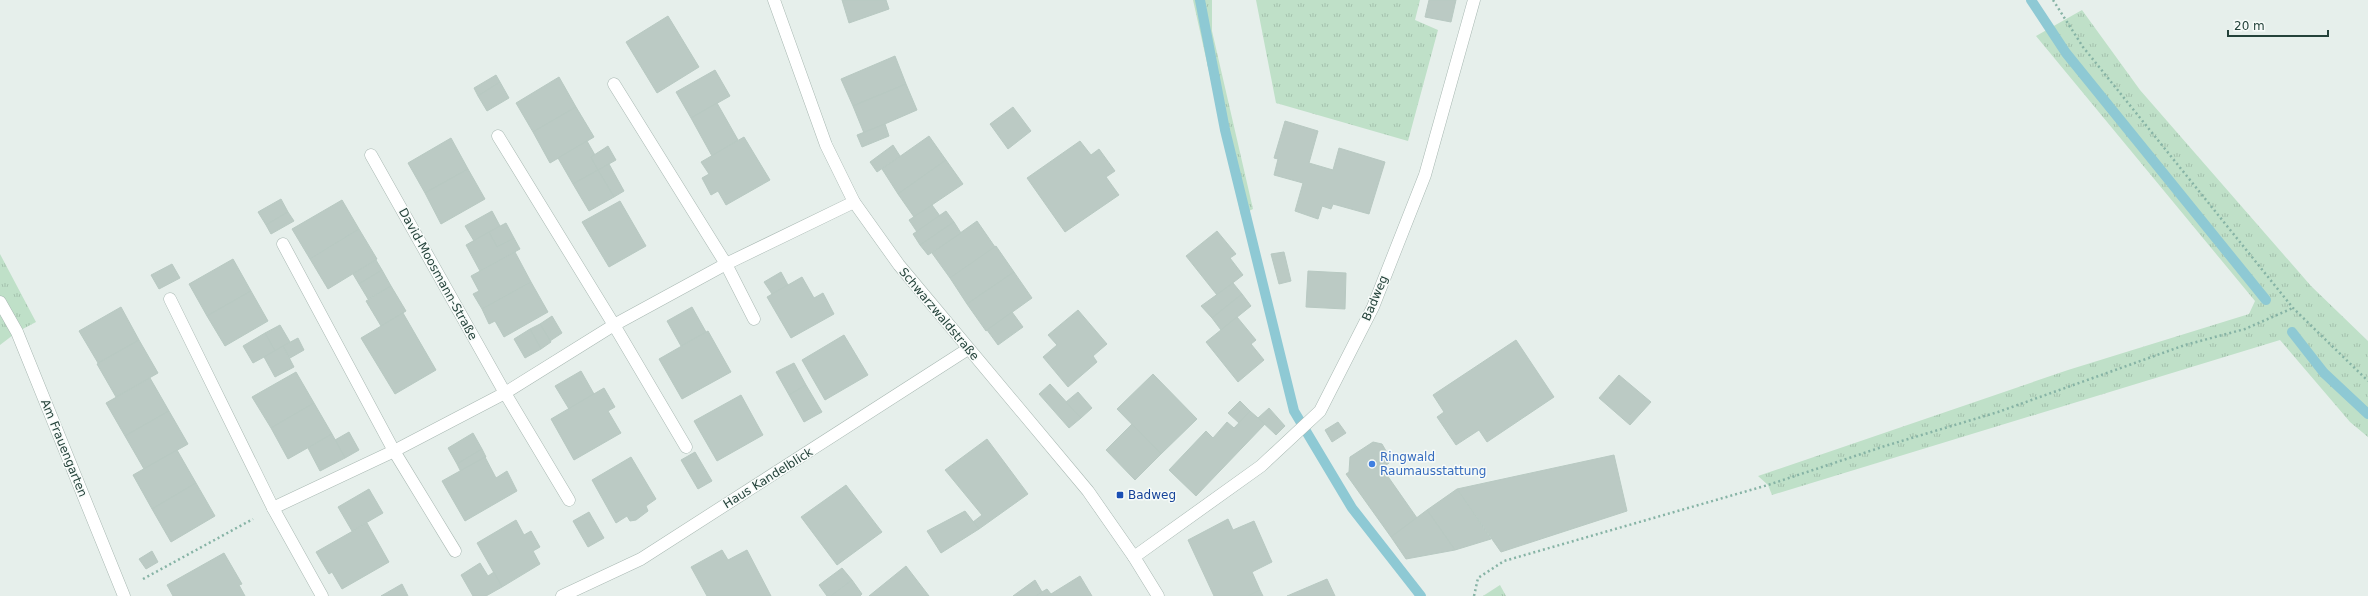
<svg xmlns="http://www.w3.org/2000/svg" width="2368" height="596" viewBox="0 0 2368 596" font-family="'DejaVu Sans',sans-serif">
<style>
.grass{fill:url(#grass-tufts)}
.lines{fill:none;stroke-linecap:round;stroke-linejoin:round}
.stream{stroke:#8ec9d4;stroke-width:10}
.building{fill:#bbcac4;stroke:#b8c9c2}
.lane-casing{stroke:#a8b8b2;stroke-width:13}
.street-casing{stroke:#a8b8b2;stroke-width:13}
.path{stroke:#86b3a5;stroke-width:2.5;stroke-dasharray:2 3;stroke-linecap:butt}
.lane{stroke:#fff;stroke-width:12}
.street{stroke:#fff;stroke-width:12}
.shop-dot{fill:#3f7fe0;stroke:#f7fbf9;stroke-width:1.5}
.transit-dot{fill:#1a4fb4;stroke:#f7fbf9;stroke-width:1.5}
.labels{text-anchor:middle;stroke-width:3;stroke-linejoin:round;paint-order:stroke}
.street-label{font-size:12px;fill:#24423a;stroke:#f7fbf9}
.shop-label{font-size:12px;fill:#366cbe;stroke:#f7fbf9;text-anchor:start}
.transit-label{font-size:12px;fill:#164399;stroke:#f7fbf9;text-anchor:start}
</style>
<defs>
<pattern id="grass-tufts" width="24" height="20" patternUnits="userSpaceOnUse"><rect width="24" height="20" fill="#bfe0c8"/><path d="M3 7l-1-3M5 7V3M7 7l1-3M15 17l-1-3M17 17v-4M19 17l1-3" fill="none" stroke="#a4c1ad"/></pattern>
</defs>
<rect width="100%" height="100%" fill="#e6efeb"/>
<g class="grass">
<polygon points="1193,0 1212,0 1212,31 1253,209 1241,215"/>
<polygon points="1256,0 1420,0 1415,20 1438,30 1408,141 1276,103"/>
<polygon points="2082,10 2140,90 2311,286 2368,341 2368,437 2350,422 2280,340 1772,495 1768,485 1758,476 2068,370 2249,314 2255,301 2036,36"/>
<polygon points="0,254 36,322 17,332 0,345"/>
<polygon points="1500,585 1506,596 1483,596"/>
</g>
<g class="lines">
<g class="stream">
<polyline points="1200,0 1225,130 1294,411 1352,508 1421,596"/>
<polyline points="2031,0 2066,53 2266,300"/>
<polyline points="2292,332 2324,373 2368,414"/>
</g>
</g>
<g class="building">
<polygon points="842,0 886,0 889,9 849,23"/>
<polygon points="1429,0 1456,0 1451,22 1425,17"/>
<polygon points="668,16 699,67 657,93 626,42"/>
<polygon points="895,56 906,84 853,106 841,79"/>
<polygon points="715,70 730,96 691,118 676,92"/>
<polygon points="496,75 500,82 478,96 474,88"/>
<polygon points="559,77 576,107 533,132 516,103"/>
<polygon points="500,82 509,98 487,111 478,96"/>
<polygon points="906,84 917,110 864,133 853,106"/>
<polygon points="717,103 738,140 712,156 691,118"/>
<polygon points="576,107 594,137 550,163 533,132"/>
<polygon points="1013,107 1031,131 1008,149 990,124"/>
<polygon points="1285,121 1318,131 1309,163 1333,170 1339,148 1385,162 1369,214 1333,204 1331,209 1322,206 1318,219 1295,211 1303,183 1274,175 1278,159 1274,158"/>
<polygon points="885,124 889,136 862,147 857,135"/>
<polygon points="929,136 946,160 898,194 882,169"/>
<polygon points="744,137 770,180 726,205 718,191 711,195 702,178 709,174 701,162"/>
<polygon points="451,138 468,169 425,193 408,163"/>
<polygon points="587,141 595,155 591,157 598,170 573,184 558,158"/>
<polygon points="1080,141 1091,155 1099,149 1115,171 1106,177 1119,195 1065,232 1027,178"/>
<polygon points="893,145 900,156 877,172 870,162"/>
<polygon points="608,146 616,160 598,170 591,157"/>
<polygon points="946,160 963,184 914,217 898,194"/>
<polygon points="609,164 624,191 614,197 598,170"/>
<polygon points="468,169 485,199 441,224 425,193"/>
<polygon points="598,170 614,197 589,211 573,184"/>
<polygon points="281,199 288,212 266,225 258,212"/>
<polygon points="342,200 359,229 310,259 292,229"/>
<polygon points="620,201 646,246 609,267 582,222"/>
<polygon points="932,205 940,216 917,232 909,220"/>
<polygon points="492,211 500,226 474,241 465,226"/>
<polygon points="946,211 954,222 920,245 913,234"/>
<polygon points="288,212 294,221 271,234 266,225"/>
<polygon points="977,221 995,247 950,278 932,253"/>
<polygon points="954,222 961,233 928,255 920,245"/>
<polygon points="506,223 514,238 497,247 489,232"/>
<polygon points="359,229 377,259 328,289 310,259"/>
<polygon points="1217,231 1236,254 1230,258 1243,275 1217,295 1186,256"/>
<polygon points="489,232 497,247 514,238 520,249 480,271 466,245"/>
<polygon points="996,246 1014,272 967,304 950,278"/>
<polygon points="515,252 531,282 482,309 473,294 479,291 471,276"/>
<polygon points="1284,252 1291,281 1279,284 1271,254"/>
<polygon points="233,259 251,291 207,316 189,284"/>
<polygon points="376,260 382,270 359,284 353,274"/>
<polygon points="172,264 180,278 159,289 151,275"/>
<polygon points="382,270 391,286 368,299 359,284"/>
<polygon points="1308,271 1346,273 1345,309 1306,307"/>
<polygon points="781,272 788,285 772,294 764,282"/>
<polygon points="1014,272 1032,298 986,331 967,304"/>
<polygon points="802,277 814,298 823,293 834,314 791,338 767,297"/>
<polygon points="531,282 548,312 504,337 495,321 489,324 482,309"/>
<polygon points="1233,283 1242,294 1212,318 1201,306"/>
<polygon points="391,286 406,311 381,326 366,301"/>
<polygon points="251,291 268,321 225,346 207,316"/>
<polygon points="1242,294 1251,306 1221,330 1212,318"/>
<polygon points="121,307 139,340 98,363 79,331"/>
<polygon points="692,307 706,332 681,346 667,321"/>
<polygon points="1078,310 1107,344 1093,356 1097,362 1068,387 1043,357 1057,345 1048,335"/>
<polygon points="1012,312 1023,327 998,345 987,330"/>
<polygon points="403,313 436,370 395,394 361,338"/>
<polygon points="552,316 562,333 550,341 540,324"/>
<polygon points="1237,317 1256,340 1251,344 1264,360 1238,382 1206,342"/>
<polygon points="540,324 551,342 541,349 530,329"/>
<polygon points="280,325 290,342 275,351 265,333"/>
<polygon points="530,329 541,349 525,358 514,339"/>
<polygon points="708,331 731,372 682,399 659,359"/>
<polygon points="265,333 275,351 253,363 243,346"/>
<polygon points="844,335 868,375 825,400 802,360"/>
<polygon points="298,338 304,350 290,358 283,346"/>
<polygon points="139,340 158,373 116,397 97,364"/>
<polygon points="1516,340 1554,397 1487,442 1479,430 1456,445 1437,417 1444,412 1433,395"/>
<polygon points="283,346 294,367 275,377 264,357"/>
<polygon points="794,363 806,385 789,395 776,372"/>
<polygon points="581,371 594,394 569,409 555,386"/>
<polygon points="296,372 314,403 271,428 252,397"/>
<polygon points="1153,374 1197,419 1161,454 1117,409"/>
<polygon points="1619,375 1651,402 1630,425 1599,398"/>
<polygon points="150,378 169,411 125,436 106,403"/>
<polygon points="1050,384 1081,418 1069,428 1039,394"/>
<polygon points="806,385 822,412 804,422 789,395"/>
<polygon points="604,388 615,407 608,411 621,433 574,460 551,419"/>
<polygon points="1078,392 1092,408 1081,418 1066,402"/>
<polygon points="741,395 763,435 717,461 694,421"/>
<polygon points="1240,401 1250,411 1239,423 1228,413"/>
<polygon points="314,403 332,434 288,459 271,428"/>
<polygon points="1269,408 1285,426 1276,435 1258,418"/>
<polygon points="169,411 188,444 144,469 125,436"/>
<polygon points="1250,411 1265,424 1196,496 1169,470 1206,431 1213,438 1227,422 1234,428"/>
<polygon points="1338,422 1346,433 1332,442 1325,430"/>
<polygon points="1132,424 1161,454 1135,480 1106,450"/>
<polygon points="349,432 359,450 345,458 335,440"/>
<polygon points="473,433 482,449 457,464 448,448"/>
<polygon points="332,434 345,458 320,471 308,448"/>
<polygon points="987,439 1028,494 979,529 973,522 982,515 945,470"/>
<polygon points="1373,442 1382,444 1389,456 1389,463 1382,468 1417,518 1391,537 1346,474 1349,472 1350,457"/>
<polygon points="482,449 486,457 461,472 457,464"/>
<polygon points="177,450 196,483 152,509 133,475"/>
<polygon points="695,452 712,481 698,489 681,460"/>
<polygon points="1614,455 1627,511 1501,552 1457,489"/>
<polygon points="485,457 496,478 507,471 517,491 465,521 442,481"/>
<polygon points="631,457 656,499 646,506 648,511 636,520 630,521 627,516 616,523 592,480"/>
<polygon points="196,483 215,516 171,542 152,509"/>
<polygon points="846,485 882,532 837,565 801,517"/>
<polygon points="369,489 383,513 352,531 338,507"/>
<polygon points="1457,489 1491,539 1455,550 1427,510"/>
<polygon points="1427,510 1455,550 1406,559 1391,537"/>
<polygon points="965,511 979,529 941,553 927,531"/>
<polygon points="589,512 604,538 588,547 573,521"/>
<polygon points="1228,519 1233,530 1254,521 1272,562 1252,572 1260,590 1248,596 1214,596 1188,540"/>
<polygon points="516,520 524,535 531,531 540,547 533,551 540,564 502,587 477,543"/>
<polygon points="367,523 389,562 342,589 332,572 329,574 316,552"/>
<polygon points="722,550 728,560 747,550 771,596 707,596 691,567"/>
<polygon points="152,551 158,562 146,569 139,559"/>
<polygon points="224,553 242,584 239,585 245,596 173,596 167,585"/>
<polygon points="480,563 488,576 494,572 502,587 486,596 473,596 461,575"/>
<polygon points="906,566 929,596 869,596"/>
<polygon points="842,568 852,580 831,596 827,596 819,585"/>
<polygon points="1080,576 1092,596 1035,596 1047,589 1051,594"/>
<polygon points="1327,579 1335,596 1287,596"/>
<polygon points="852,580 862,594 860,596 831,596"/>
<polygon points="1035,580 1042,592 1035,596 1013,596"/>
<polygon points="402,584 408,596 381,596"/>
<polygon points="1260,590 1263,596 1248,596"/>
</g>
<g class="lines">
<defs>
<polyline id="lane" points="562,596 641,559 968,349"/>
<g id="street">
<polyline points="774,0 826,145 854,202 899,265 1088,491 1134,557 1158,596"/>
<polyline points="614,84 726,264 754,319"/>
<polyline points="498,136 614,325 686,447"/>
<polyline points="371,155 505,393 569,500"/>
<polyline points="283,244 394,451 455,551"/>
<polyline points="170,299 273,508 322,596"/>
<polyline points="0,302 17,332 124,596"/>
<polyline points="273,508 394,451 505,393 614,325 726,264 854,202"/>
<polyline points="1134,557 1261,466 1320,411 1373,307 1425,175 1474,0"/>
</g>
</defs>
<use href="#lane" class="lane-casing"/>
<use href="#street" class="street-casing"/>
<g class="path">
<polyline points="2053,0 2083,47 2293,308 2368,381"/>
<polyline points="143,579 253,519"/>
<polyline points="1474,596 1478,578 1504,561 1768,485 1885,446 1998,412 2185,345 2245,329 2293,308"/>
</g>
<use href="#lane" class="lane"/>
<use href="#street" class="street"/>
</g>
<circle class="shop-dot" cx="1372" cy="464" r="4"/>
<rect class="transit-dot" x="1116" y="491" width="8" height="8" rx="2"/>
<g class="labels">
<g class="street-label">
<text transform="translate(438 274) rotate(61)" y="4">David-Moosmann-Straße</text>
<text transform="translate(1375 298) rotate(-67)" y="4">Badweg</text>
<text transform="translate(939 314) rotate(50)" y="4">Schwarzwaldstraße</text>
<text transform="translate(64 448) rotate(68)" y="4">Am Frauengarten</text>
<text transform="translate(768 478) rotate(-32)" y="4">Haus Kandelblick</text>
</g>
<g class="shop-label">
<text x="1380" y="461">Ringwald<tspan x="1380" dy="14">Raumausstattung</tspan></text>
</g>
<g class="transit-label">
<text x="1128" y="499">Badweg</text>
</g>
</g>
<path d="M2228 30v6h100v-6" fill="none" stroke="#24423a" stroke-width="2"/>
<text x="2234" y="30" font-size="12" fill="#24423a" stroke="#f7fbf9" stroke-width="3" paint-order="stroke">20 m</text>
</svg>
